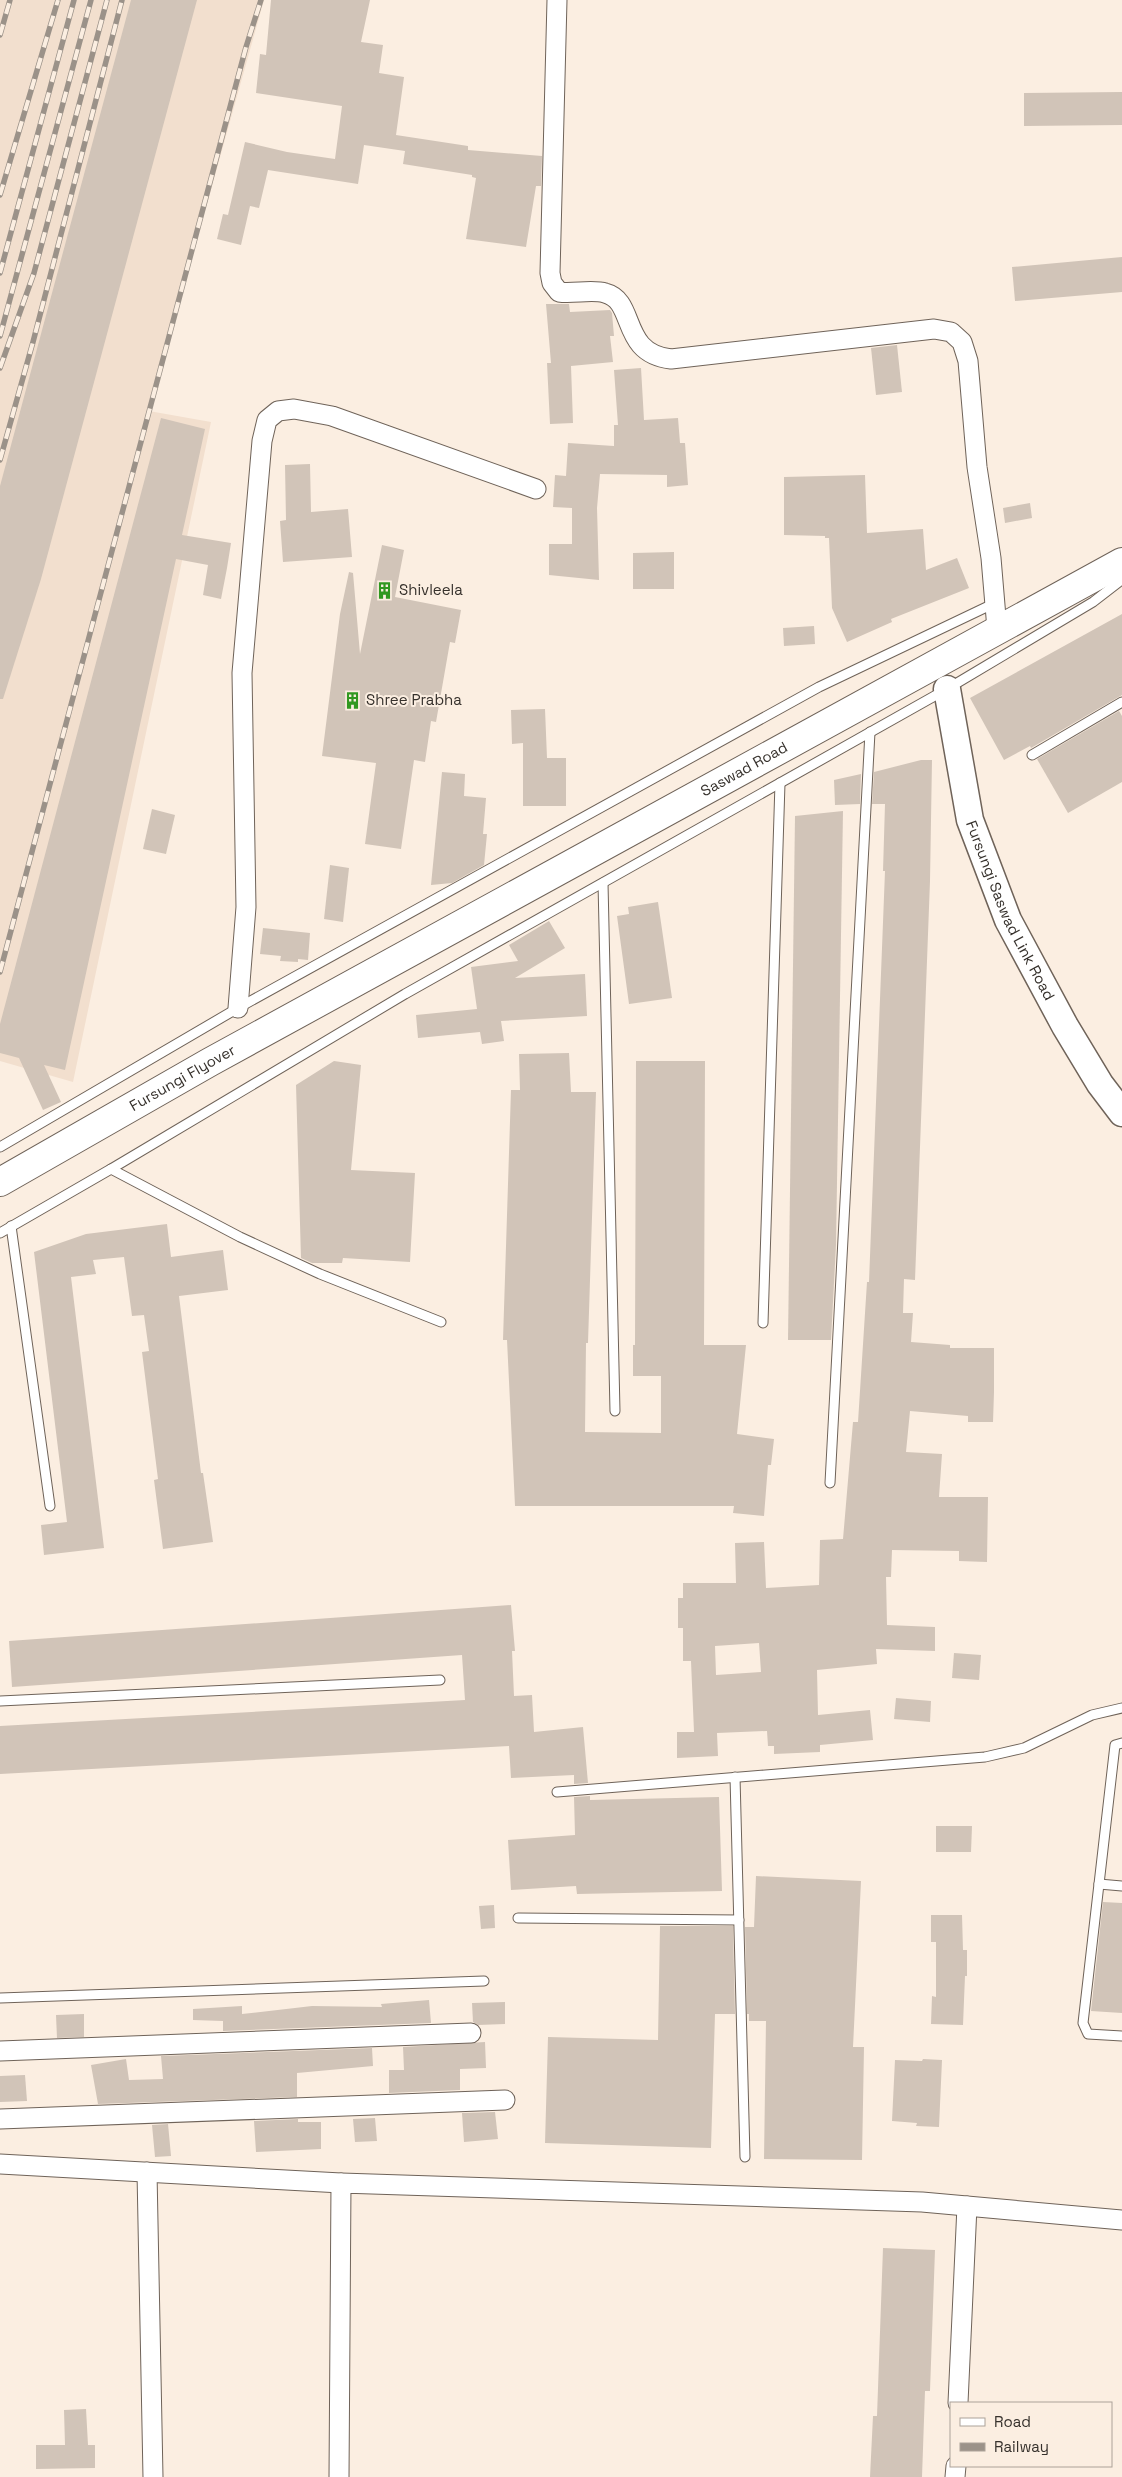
<svg xmlns="http://www.w3.org/2000/svg" width="1122" height="2477" viewBox="0 0 1122 2477" font-family="'Space Grotesk',sans-serif">
<style>
.built{fill:#f2dfce}
.building{fill:#d1c4b8;fill-rule:evenodd}
.lines{fill:none;stroke-linecap:round;stroke-linejoin:round}
.lane-casing{stroke:#6f6359;stroke-width:11}
.street-casing{stroke:#6f6359;stroke-width:21}
.secondary-casing{stroke:#6f6359;stroke-width:29}
.highway-casing{stroke:#6f6359;stroke-width:30}
.lane{stroke:#fff;stroke-width:9}
.street{stroke:#fff;stroke-width:19}
.secondary{stroke:#fff;stroke-width:26}
.highway{stroke:#fff;stroke-width:28}
.rail-casing{stroke:#9b9289;stroke-width:5.5}
.rail{stroke:#fbeee1;stroke-width:4;stroke-dasharray:11;stroke-linecap:butt}
.labels{text-anchor:middle;stroke-width:4;stroke-linejoin:round;paint-order:stroke}
.poi-label{font-size:15px;fill:#36312c;stroke:#fbeee1;text-anchor:start}
.street-label{font-size:15px;fill:#36312c;stroke:#fbeee1}
</style>
<rect width="100%" height="100%" fill="#fbeee1"/>
<polygon class="built" points="0,0 264,0 149,411 211,422 73,1082 0,1061"/>
<g class="building">
<polygon points="131,0 197,0 41,579 3,699 0,699 0,486"/>
<polygon points="271,0 370,0 361,42 383,45 379,73 404,77 396,135 468,146 468,150 542,156 541,186 536,186 526,247 466,239 476,178 472,177 472,175 403,164 405,151 364,145 358,184 268,170 259,208 250,206 241,245 217,239 223,214 228,215 245,142 287,152 335,159 342,106 256,93 260,54 266,55"/>
<polygon points="1122,92 1122,125 1024,126 1024,93"/>
<polygon points="1122,257 1122,292 1015,301 1012,267"/>
<polygon points="546,304 569,304 570,312 610,310 612,313 614,336 610,336 613,362 571,366 573,423 550,424 547,363 551,363"/>
<polygon points="897,345 902,392 876,395 871,348"/>
<polygon points="641,368 644,420 678,418 680,443 685,443 688,485 667,487 667,475 600,474 597,508 599,580 549,575 549,544 572,544 572,508 553,507 555,475 566,476 568,443 614,446 614,425 618,425 614,370"/>
<polygon points="161,418 205,429 182,535 231,543 227,568 221,599 203,595 208,565 176,559 65,1070 44,1065 61,1102 43,1110 19,1058 0,1053 0,1024"/>
<polygon points="310,464 311,512 348,509 352,557 283,562 280,521 286,520 285,465"/>
<polygon points="865,475 867,533 923,529 926,570 957,558 969,588 891,619 892,622 847,642 832,608 829,538 825,538 825,536 784,535 784,477"/>
<polygon points="1030,503 1032,518 1005,523 1003,508"/>
<polygon points="382,545 404,550 395,597 461,610 455,643 450,642 436,722 431,721 425,762 414,760 401,849 365,844 376,763 322,756 340,614 349,572 353,573 360,654"/>
<polygon points="674,552 674,589 633,589 633,553"/>
<polygon points="1122,614 1122,695 1031,748 1030,746 1004,760 970,698"/>
<polygon points="814,626 815,644 784,646 783,628"/>
<polygon points="545,709 547,758 566,758 566,806 523,806 523,743 512,744 511,710"/>
<polygon points="1119,711 1122,716 1122,782 1068,813 1037,759"/>
<path d="M921 760H932L930 881 915 1280 904 1279 903 1313H913L911 1342 950 1345V1348H994V1392L993 1422H968V1416L910 1411 906 1452 942 1454 939 1497H988L987 1562 959 1561V1551L892 1550 891 1577H886L887 1625 935 1627V1651L876 1649 877 1664 817 1670 818 1715 870 1710 873 1740 820 1745V1752L774 1754V1746H768L767 1731 717 1733 718 1756 677 1758V1732H694L691 1661H683V1628H678V1598H683V1583H736L735 1543 764 1542 766 1588 819 1585 820 1540 843 1539 853 1422H858L867 1282H869L885 871H883L885 804H872L874 772ZM759 1643 761 1672 716 1675 715 1646Z"/>
<polygon points="442,772 465,774 464,796 486,798 483,834 487,834 484,865 452,883 431,885"/>
<polygon points="861,774 860,804 835,805 834,780"/>
<polygon points="152,809 175,815 166,854 143,849"/>
<polygon points="843,811 836,1245 831,1340 788,1340 795,816"/>
<polygon points="330,865 349,868 343,922 324,919"/>
<polygon points="658,902 672,998 629,1004 617,916 629,914 628,907"/>
<polygon points="549,921 565,948 515,978 585,974 587,1016 501,1021 504,1041 482,1044 480,1032 418,1038 416,1015 477,1009 471,967 518,961 509,945"/>
<polygon points="263,928 310,933 308,960 298,959 298,962 280,961 281,956 260,954"/>
<polygon points="569,1053 571,1092 596,1092 588,1343 586,1343 585,1432 661,1433 661,1376 633,1376 633,1345 635,1345 636,1061 705,1061 704,1345 746,1345 737,1434 774,1439 771,1465 768,1465 764,1516 733,1513 734,1506 515,1506 507,1340 503,1340 511,1090 520,1090 519,1054"/>
<polygon points="334,1061 361,1065 351,1170 415,1173 410,1262 343,1258 342,1263 312,1263 301,1258 296,1085"/>
<polygon points="167,1224 171,1257 223,1250 228,1290 179,1296 201,1473 203,1473 213,1542 163,1549 154,1480 158,1479 142,1352 149,1351 144,1315 132,1316 124,1257 93,1260 96,1274 71,1277 104,1548 44,1555 41,1525 67,1522 34,1252 86,1234"/>
<polygon points="511,1605 515,1651 512,1651 514,1696 532,1695 534,1732 583,1727 588,1783 574,1784 574,1775 511,1778 509,1746 0,1774 0,1726 465,1700 462,1655 12,1687 9,1641"/>
<polygon points="954,1653 981,1655 979,1680 952,1678"/>
<polygon points="896,1698 931,1701 930,1722 894,1719"/>
<polygon points="590,1796 590,1800 719,1797 722,1891 577,1894 576,1886 511,1890 508,1840 575,1835 574,1797"/>
<polygon points="936,1826 972,1826 971,1852 936,1852"/>
<polygon points="756,1876 861,1881 853,2047 864,2047 862,2160 764,2159 766,2021 749,2021 749,2014 747,2014 745,1927 754,1927"/>
<polygon points="1103,1902 1122,1903 1122,2013 1091,2011"/>
<polygon points="494,1905 495,1928 481,1929 479,1906"/>
<polygon points="931,1915 962,1915 963,1950 967,1950 967,1976 965,1976 963,2025 931,2024 932,1996 936,1997 936,1942 931,1942"/>
<polygon points="660,1926 733,1926 735,2014 715,2014 711,2148 545,2143 548,2037 658,2040"/>
<polygon points="429,2000 431,2023 223,2031 223,2021 193,2020 193,2009 242,2006 242,2014 312,2006 382,2007 381,2004"/>
<polygon points="505,2002 505,2024 478,2025 473,2022 472,2003"/>
<polygon points="84,2014 84,2037 57,2038 56,2015"/>
<polygon points="485,2042 486,2068 460,2069 460,2090 389,2093 389,2070 404,2070 403,2047"/>
<polygon points="372,2048 373,2066 297,2073 297,2097 98,2104 91,2065 126,2059 129,2080 163,2079 161,2056"/>
<polygon points="923,2059 942,2060 939,2127 916,2126 917,2123 892,2121 895,2060 922,2061"/>
<polygon points="25,2075 27,2101 0,2102 0,2076"/>
<polygon points="495,2112 498,2139 464,2142 462,2113"/>
<polygon points="375,2118 377,2141 355,2142 353,2119"/>
<polygon points="298,2119 298,2122 321,2122 321,2149 256,2152 254,2121"/>
<polygon points="168,2124 171,2156 155,2157 152,2125"/>
<polygon points="883,2248 935,2250 930,2391 925,2391 922,2477 870,2477 873,2416 877,2416"/>
<polygon points="86,2409 88,2445 95,2445 95,2468 36,2469 36,2445 65,2445 64,2410"/>
</g>
<g class="lines">
<defs>
<g id="lane">
<polyline points="1032,755 1122,702"/>
<polyline points="603,883 615,1411"/>
<polyline points="0,1147 238,1008 819,687 995,603"/>
<polyline points="111,1169 405,994 947,689 1093,602 1120,581 1120,569"/>
<polyline points="11,1226 50,1506"/>
<polyline points="0,1233 111,1169 240,1237 320,1274 441,1322"/>
<polyline points="763,1323 780,783"/>
<polyline points="830,1483 870,732"/>
<polyline points="0,1701 440,1680"/>
<polyline points="1122,1743 1115,1745 1083,2023 1088,2034 1122,2036"/>
<polyline points="735,1777 745,2157"/>
<polyline points="557,1792 985,1757 1024,1748 1092,1715 1122,1708"/>
<polyline points="1099,1884 1122,1886"/>
<polyline points="518,1918 739,1920"/>
<polyline points="0,1998 484,1981"/>
</g>
<g id="street">
<path d="M557 0 550 273 552 283 559 292C573 294 593 289 605 293 637 301 619 353 671 359L934 329 951 332 962 342 968 361 977 467 991 558 997 629"/>
<polyline points="238,1008 246,907 242,673 262,441 267,420 278,411 294,409 332,416 536,489"/>
<polyline points="0,2051 471,2033"/>
<polyline points="0,2119 505,2100"/>
<polyline points="0,2164 341,2183"/>
<polyline points="147,2172 153,2477"/>
<polyline points="958,2403 967,2206"/>
<polyline points="339,2477 341,2183 922,2202 1122,2220"/>
<polyline points="955,2477 956,2466"/>
</g>
<g id="secondary">
<path id="s1" d="M947 689 970 820 1008 920 1065 1026 1100 1084 1122 1113"/>
</g>
<g id="highway">
<path id="s2" d="M0 1182 210 1062 1122 562"/>
</g>
</defs>
<use href="#lane" class="lane-casing"/>
<use href="#street" class="street-casing"/>
<use href="#secondary" class="secondary-casing"/>
<use href="#highway" class="highway-casing"/>
<use href="#lane" class="lane"/>
<use href="#street" class="street"/>
<use href="#secondary" class="secondary"/>
<use href="#highway" class="highway"/>
<defs>
<g id="rail">
<polyline points="0,35 10,0"/>
<polyline points="0,195 58,0"/>
<polyline points="0,273 74,0"/>
<polyline points="0,336 91,0"/>
<polyline points="0,368 34,273 107,0"/>
<polyline points="0,460 33,342 122,0"/>
<polyline points="0,972 246,47 261,0"/>
</g>
</defs>
<use href="#rail" class="rail-casing"/>
<use href="#rail" class="rail"/>
</g>
<defs>
<symbol id="building-bare" viewBox="-9 -9 18 18"><path d="M-4-6H4V6H1V3H-1V6H-4ZM-2.5-4.3h1.7v1.8h-1.7ZM.8-4.3h1.7v1.8H.8ZM-2.5-1h1.7V.8h-1.7ZM.8-1h1.7V.8H.8Z" fill="#309820" stroke="#fbeee1" stroke-width="2.5" paint-order="stroke"/></symbol>
</defs>
<g fill-rule="evenodd">
<use href="#building-bare" x="372" y="578" width="25" height="25"/>
<use href="#building-bare" x="340" y="688" width="25" height="25"/>
</g>
<g class="labels">
<g class="poi-label">
<text x="399" y="595">Shivleela</text>
<text x="366" y="705">Shree Prabha</text>
</g>
<g class="street-label">
<text dy="5" stroke="none"><textPath href="#s2" startOffset="851">Saswad Road</textPath></text>
<text dy="5" stroke="none"><textPath href="#s1" startOffset="232">Fursungi Saswad Link Road</textPath></text>
<text dy="5" stroke="none"><textPath href="#s2" startOffset="210">Fursungi Flyover</textPath></text>
</g>
</g>
<rect x="950" y="2402" width="162" height="65" fill="#fbeee1" stroke="#aca299"/>
<rect x="960" y="2418" width="25" height="8" fill="#ffffff" stroke="#aca299"/>
<text x="994" y="2427" font-size="15" fill="#36312c">Road</text>
<rect x="960" y="2443" width="25" height="8" fill="#9b9289" stroke="#aca299"/>
<text x="994" y="2452" font-size="15" fill="#36312c">Railway</text>
</svg>
